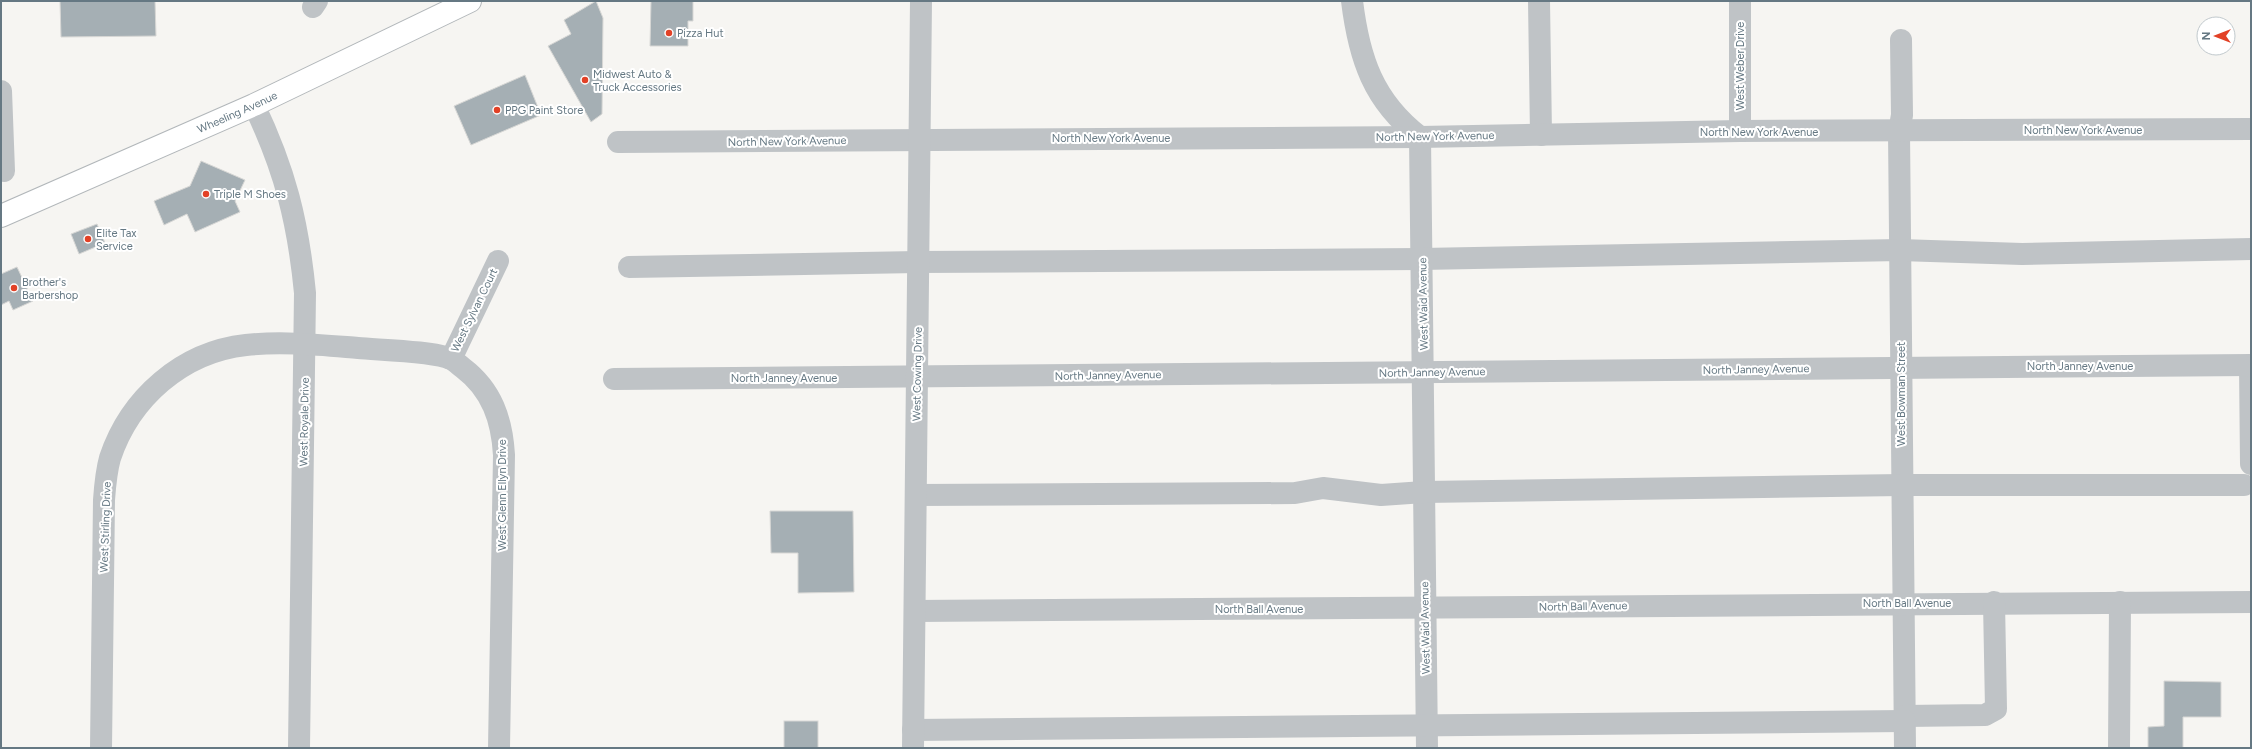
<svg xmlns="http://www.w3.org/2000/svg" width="2252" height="749" viewBox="0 0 2252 749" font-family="Figtree,sans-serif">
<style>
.building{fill:#a5afb4;stroke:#d7d7d5}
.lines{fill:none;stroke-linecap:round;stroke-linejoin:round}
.major-casing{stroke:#b2b7ba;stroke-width:24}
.minor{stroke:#bfc3c6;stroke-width:22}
.major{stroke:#fff;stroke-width:22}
.poi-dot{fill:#e24126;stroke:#fff;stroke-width:1.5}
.labels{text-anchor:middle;stroke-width:4;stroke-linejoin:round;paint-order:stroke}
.poi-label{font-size:11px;fill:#657883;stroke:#fff;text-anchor:start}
.street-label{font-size:11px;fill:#657883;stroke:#fff}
</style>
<rect width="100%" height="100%" fill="#f6f5f2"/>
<g class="building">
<polygon points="60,1 155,1 156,36 61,37"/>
<polygon points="596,1 603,18 602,114 591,122 548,46 571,34 564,20"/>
<polygon points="651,1 693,1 693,21 688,21 688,46 650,46"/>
<polygon points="525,75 541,115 471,145 454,106"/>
<polygon points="201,161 245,180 235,201 240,212 195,232 187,214 164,225 154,201 190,186"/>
<polygon points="97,224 105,243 79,254 71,234"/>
<polygon points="17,267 33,301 13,310 9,301 1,305 1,274"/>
<polygon points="770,511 853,511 854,592 798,593 798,553 771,553"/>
<polygon points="2164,681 2221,682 2221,717 2183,717 2183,748 2148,748 2148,727 2164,726"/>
<rect x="784" y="721" width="34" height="27"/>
</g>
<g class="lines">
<defs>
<g id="major">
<path id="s1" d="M1 216 254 105 470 1"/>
</g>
</defs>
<use href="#major" class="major-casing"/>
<g class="minor">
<path d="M1352 1C1359 58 1373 101 1420 137L1427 748"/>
<polyline points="1539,1 1541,135"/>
<polyline points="313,7 317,1"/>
<polyline points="1901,40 1902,115 1899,132 1905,748"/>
<polyline points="1,91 4,171"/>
<path d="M254 105C285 170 298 221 305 293L299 748"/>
<polyline points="1740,131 1740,1"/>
<polyline points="618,142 1420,137 1740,131 2251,129"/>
<polyline points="629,267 918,262 1422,259 1900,250 2022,254 2251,249"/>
<polyline points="451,359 498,261"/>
<polyline points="2250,365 2251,464"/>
<polyline points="614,379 2251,365"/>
<polyline points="916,495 1295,493 1323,488 1381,495 1424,492 1902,485 2244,485"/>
<polyline points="915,611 2251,602"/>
<polyline points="1905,716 1985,715 1996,709 1994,602"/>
<polyline points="913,730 1905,721"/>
<path d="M101 748 104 500C105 486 106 472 110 458 130 398 182 352 246 345 283 341 321 345 358 348 379 350 434 351 451 359 455 361 459 365 463 368 492 390 502 420 504 455L499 748"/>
<polyline points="913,748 921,1"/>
<polyline points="2119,748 2120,602"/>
</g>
<use href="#major" class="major"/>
</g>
<g class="poi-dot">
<circle cx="669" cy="33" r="4"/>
<circle cx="585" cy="80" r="4"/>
<circle cx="497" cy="110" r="4"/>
<circle cx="206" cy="194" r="4"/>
<circle cx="88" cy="239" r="4"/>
<circle cx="14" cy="288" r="4"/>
</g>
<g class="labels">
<g class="poi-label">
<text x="677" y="37">Pizza Hut</text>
<text x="593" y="78">Midwest Auto &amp;<tspan x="593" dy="13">Truck Accessories</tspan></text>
<text x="505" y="114">PPG Paint Store</text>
<text x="214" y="198">Triple M Shoes</text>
<text x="96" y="237">Elite Tax<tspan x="96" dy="13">Service</tspan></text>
<text x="22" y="286">Brother's<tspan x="22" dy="13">Barbershop</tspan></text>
</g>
<g class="street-label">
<text transform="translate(1740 66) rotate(-90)" y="4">West Weber Drive</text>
<text dy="4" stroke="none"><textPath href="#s1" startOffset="258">Wheeling Avenue</textPath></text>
<text x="2083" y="134">North New York Avenue</text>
<text x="1759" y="136">North New York Avenue</text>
<text transform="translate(1435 136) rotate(-1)" y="4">North New York Avenue</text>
<text x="1111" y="142">North New York Avenue</text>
<text transform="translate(787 141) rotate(-1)" y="4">North New York Avenue</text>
<text transform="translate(1423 304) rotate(-91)" y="4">West Waid Avenue</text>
<text transform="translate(474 310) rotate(-64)" y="4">West Sylvan Court</text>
<text x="2080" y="370">North Janney Avenue</text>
<text transform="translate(1756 369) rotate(-1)" y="4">North Janney Avenue</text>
<text transform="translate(1432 372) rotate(-1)" y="4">North Janney Avenue</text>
<text transform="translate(917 374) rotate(-89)" y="4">West Cowing Drive</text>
<text transform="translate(1108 375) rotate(-1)" y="4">North Janney Avenue</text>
<text x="784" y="382">North Janney Avenue</text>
<text transform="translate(1901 394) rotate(-90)" y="4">West Bowman Street</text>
<text transform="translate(304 422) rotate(-89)" y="4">West Royale Drive</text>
<text transform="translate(502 495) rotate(-90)" y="4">West Glenn Ellyn Drive</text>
<text transform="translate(105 527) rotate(-88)" y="4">West Stirling Drive</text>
<text x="1907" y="607">North Ball Avenue</text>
<text transform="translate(1583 606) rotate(-1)" y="4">North Ball Avenue</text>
<text x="1259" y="613">North Ball Avenue</text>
<text transform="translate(1425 628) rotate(-91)" y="4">West Waid Avenue</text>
</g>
</g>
<rect width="2252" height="749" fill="none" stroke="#657883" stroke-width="4"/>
<g transform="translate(2216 36) rotate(270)"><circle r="19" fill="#ffffff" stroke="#c1c9cd"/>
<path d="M0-3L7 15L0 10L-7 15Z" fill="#e24126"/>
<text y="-6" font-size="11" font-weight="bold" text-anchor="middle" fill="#657883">N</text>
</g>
</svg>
